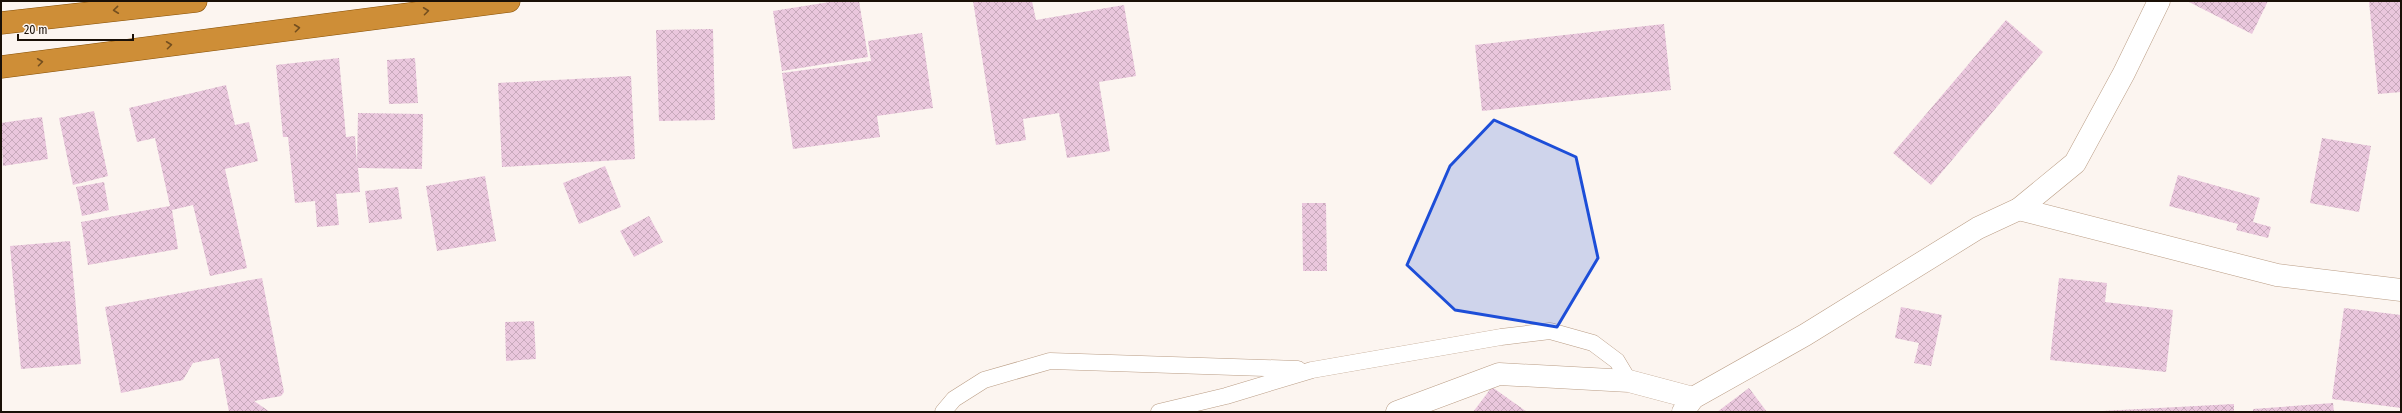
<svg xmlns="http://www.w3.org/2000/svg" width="2402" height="413" viewBox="0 0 2402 413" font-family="'Fira Sans Condensed',sans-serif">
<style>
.building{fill:url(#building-cross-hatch)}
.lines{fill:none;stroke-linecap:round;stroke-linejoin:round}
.service-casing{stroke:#ba9d85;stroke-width:17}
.minor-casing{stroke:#ba9d85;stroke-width:23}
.secondary-casing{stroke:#ba9d85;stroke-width:23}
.trunk-casing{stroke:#875006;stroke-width:23}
.service{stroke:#fff;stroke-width:16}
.minor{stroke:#fff;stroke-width:22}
.secondary{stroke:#fff;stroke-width:22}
.trunk{stroke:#ce8e37;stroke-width:22}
.oneway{stroke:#744f1f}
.marked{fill:#1d4ed8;fill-opacity:0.2;stroke:#1d4ed8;stroke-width:3;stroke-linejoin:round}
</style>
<defs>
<pattern id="building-cross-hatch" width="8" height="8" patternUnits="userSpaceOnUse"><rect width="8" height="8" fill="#eac7dd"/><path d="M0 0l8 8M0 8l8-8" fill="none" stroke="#c8aabc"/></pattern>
</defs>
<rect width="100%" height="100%" fill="#fcf5f0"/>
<g class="building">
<polygon points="836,1 859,1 868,57 782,71 773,11"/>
<polygon points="973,1 1032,1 1036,20 1124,5 1136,76 1099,82 1110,151 1067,158 1059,113 1023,119 1026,140 996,145"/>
<polygon points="2187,1 2268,1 2252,34"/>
<polygon points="2369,1 2401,1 2401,92 2378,94"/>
<polygon points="2006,20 2043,52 1931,185 1893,153"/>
<polygon points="1664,24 1671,90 1482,111 1475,45"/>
<polygon points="713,29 715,120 659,121 656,30"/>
<polygon points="922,33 933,108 877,116 880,137 793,149 782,73 871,61 868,41"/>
<polygon points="339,58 346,137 355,136 357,164 358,113 423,114 422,169 358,168 360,192 336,194 339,225 317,227 315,201 295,203 288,137 283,137 276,65"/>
<polygon points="415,58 418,103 389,104 387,60"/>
<polygon points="631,76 635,159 502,167 498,83"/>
<polygon points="226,85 235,125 249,122 258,161 225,169 247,268 210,276 193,205 172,210 178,249 88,265 81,222 170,206 155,138 137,142 129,108"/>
<polygon points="94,111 108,176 73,185 59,118"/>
<polygon points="42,117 48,159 3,166 1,123"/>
<polygon points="2322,138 2371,146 2359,212 2310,203"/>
<polygon points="605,166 621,207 579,224 563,183"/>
<polygon points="2178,175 2260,198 2253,222 2271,227 2268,238 2236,230 2238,224 2169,206"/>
<polygon points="485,176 496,241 437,251 426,186"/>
<polygon points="104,182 109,210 82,216 76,187"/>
<polygon points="398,187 402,219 369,223 365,191"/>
<polygon points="1302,203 1326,203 1327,271 1303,271"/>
<polygon points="649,216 663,242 634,257 620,231"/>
<polygon points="70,241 81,364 21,369 10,246"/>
<polygon points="262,278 284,392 281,396 254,401 270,412 229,412 219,358 193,363 183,380 121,393 105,307"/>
<polygon points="2059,278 2107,283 2105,302 2173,310 2166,372 2050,360"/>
<polygon points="1901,307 1942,315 1931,366 1914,363 1919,343 1895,338"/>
<polygon points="2344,308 2401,315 2401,408 2332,399"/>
<polygon points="534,321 536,359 506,361 505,322"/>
<polygon points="1492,387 1527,412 1473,412"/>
<polygon points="1749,388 1767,412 1717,412"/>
<polygon points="2333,403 2334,412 2253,412 2253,409"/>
<polygon points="2234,404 2234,412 2102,412 2102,411"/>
</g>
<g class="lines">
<defs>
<g id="service">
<polyline points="943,412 954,399 984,380 1050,361 1298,369"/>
<polyline points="1159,412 1226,396 1312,370 1501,337 1550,331 1593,343 1617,361 1629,381"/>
</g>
<g id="minor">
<polyline points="2019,209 2277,275 2401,290"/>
<polyline points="1397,412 1499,374 1629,381 1693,398"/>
</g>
<polyline id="secondary" points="1683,412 1693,398 1805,335 1978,228 2019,209 2075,163 2124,73 2159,1"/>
<g id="trunk">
<polyline points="1,23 196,1"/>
<polyline points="1,67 509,1"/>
</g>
</defs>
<use href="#service" class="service-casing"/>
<use href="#minor" class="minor-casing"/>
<use href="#secondary" class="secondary-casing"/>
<use href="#trunk" class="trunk-casing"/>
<use href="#service" class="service"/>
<use href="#minor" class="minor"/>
<use href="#secondary" class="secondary"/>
<use href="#trunk" class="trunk"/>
</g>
<defs><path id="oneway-chevron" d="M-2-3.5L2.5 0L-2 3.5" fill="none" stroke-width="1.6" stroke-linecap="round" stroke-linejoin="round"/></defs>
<g class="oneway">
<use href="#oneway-chevron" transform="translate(116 10) rotate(174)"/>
<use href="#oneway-chevron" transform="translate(426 11) rotate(-7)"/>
<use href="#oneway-chevron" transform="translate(297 28) rotate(-7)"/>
<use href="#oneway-chevron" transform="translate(169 45) rotate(-7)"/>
<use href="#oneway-chevron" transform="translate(40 62) rotate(-7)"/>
</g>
<path class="marked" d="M1494 120 1576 157 1598 258 1557 327 1455 310 1407 265 1450 166Z"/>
<rect width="2402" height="413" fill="none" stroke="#1a1007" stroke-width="4"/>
<path d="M18 34v6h115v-6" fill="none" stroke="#1a1007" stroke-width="2"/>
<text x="24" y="34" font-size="12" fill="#1a1007" stroke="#fcf5f0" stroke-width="3" paint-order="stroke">20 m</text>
</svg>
